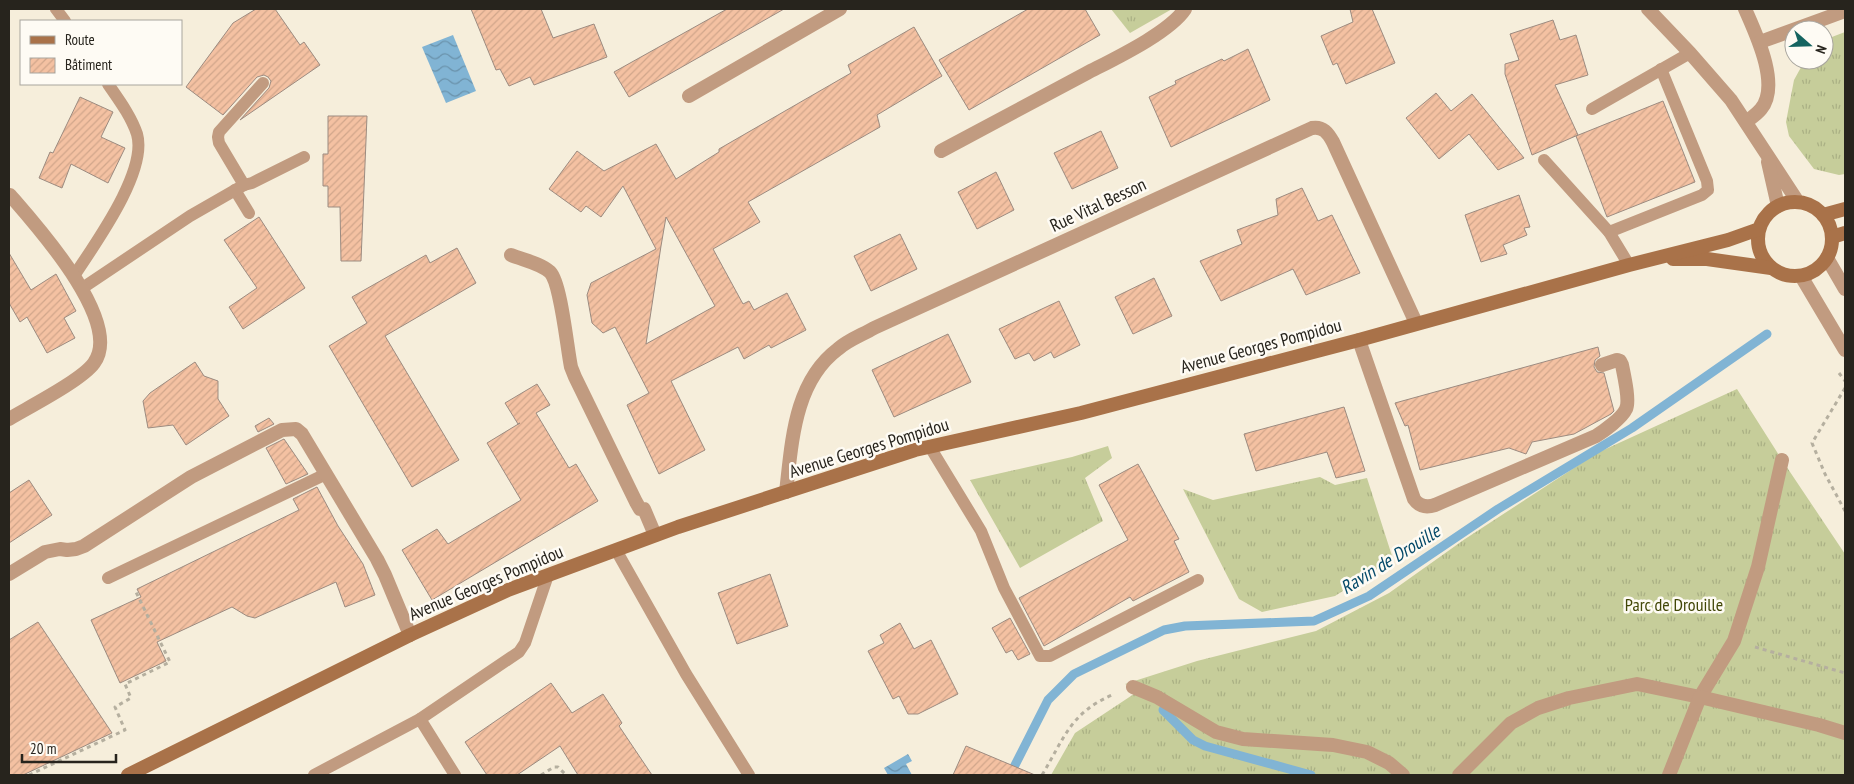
<svg xmlns="http://www.w3.org/2000/svg" width="1854" height="784" viewBox="0 0 1854 784" font-family="'PT Sans Narrow',sans-serif">
<style>
.grass{fill:url(#grass-tufts)}
.water{fill:url(#water-waves)}
.lines{fill:none;stroke-linecap:round;stroke-linejoin:round}
.stream{stroke:#81b4d4;stroke-width:9}
.building{fill:url(#building-hatch);stroke:#9c8b80;fill-rule:evenodd}
.path{stroke:#b5af9f;stroke-width:3;stroke-dasharray:4 4;stroke-linecap:butt}
.service{stroke:#c19b80;stroke-width:12}
.pedestrian{stroke:#c19b80;stroke-width:14}
.minor{stroke:#c19b80;stroke-width:14}
.tertiary{stroke:#c19b80;stroke-width:14}
.secondary{stroke:#a97249;stroke-width:14}
.labels{text-anchor:middle;stroke-width:5;stroke-linejoin:round;paint-order:stroke}
.street-label{font-size:18px;fill:#27241d;stroke:#fefbf4}
.park-label{font-size:18px;fill:#424707;stroke:#fefbf4}
.water-label{font-size:19px;font-style:italic;fill:#044969;stroke:#fefbf4}
</style>
<defs>
<pattern id="grass-tufts" width="24" height="20" patternUnits="userSpaceOnUse" patternTransform="scale(1.25)"><rect width="24" height="20" fill="#c6cd9a"/><path d="M3 7l-1-3M5 7V3M7 7l1-3M15 17l-1-3M17 17v-4M19 17l1-3" fill="none" stroke="#aab084"/></pattern>
<pattern id="water-waves" width="16" height="10" patternUnits="userSpaceOnUse" patternTransform="scale(1.25)"><rect width="16" height="10" fill="#81b4d4"/><path d="M0 5q4-4 8 0t8 0" fill="none" stroke="#6a92ab"/></pattern>
<pattern id="building-hatch" width="6" height="6" patternUnits="userSpaceOnUse" patternTransform="scale(1.25)"><rect width="6" height="6" fill="#f4c1a2"/><path d="M-1 1l2-2M0 6l6-6M5 7l2-2" fill="none" stroke="#d1a68b"/></pattern>
</defs>
<rect width="100%" height="100%" fill="#f6eedb"/>
<g class="grass">
<polygon points="1111,9 1172,9 1130,33"/>
<polygon points="1845,32 1845,174 1839,175 1814,169 1789,136 1786,122 1794,80 1805,60 1824,60 1824,40"/>
<polygon points="1737,389 1782,460 1845,554 1845,775 1051,775 1075,733 1140,690 1125,684 1197,661 1316,631 1389,593 1465,539 1597,453"/>
<polygon points="1108,446 1112,458 1085,478 1103,521 1020,568 970,480 1072,457"/>
<polygon points="1320,477 1335,485 1367,478 1393,559 1335,596 1262,612 1239,599 1183,489 1213,500"/>
</g>
<g class="water">
<polygon points="453,35 476,91 446,103 422,47"/>
<polygon points="908,754 912,761 906,764 912,775 888,775 884,768"/>
</g>
<g class="lines">
<g class="stream">
<polyline points="1163,710 1193,740 1205,746 1311,775"/>
<polyline points="1010,775 1048,700 1074,674 1164,630 1185,626 1314,621 1369,596 1498,509 1632,428 1767,334"/>
</g>
</g>
<g class="building">
<polygon points="256,9 275,9 300,45 304,42 320,65 240,120 269,88 271,81 268,77 264,75 257,77 223,115 186,87 233,23"/>
<polygon points="471,9 541,9 553,38 594,24 607,57 534,85 530,77 509,86 500,69 496,70"/>
<polygon points="727,9 784,9 629,97 614,72"/>
<polygon points="1028,9 1085,9 1100,35 969,110 939,60"/>
<polygon points="1350,9 1372,9 1395,63 1346,84 1337,63 1333,65 1321,36 1353,22"/>
<polygon points="1553,20 1560,40 1576,35 1588,75 1555,85 1578,135 1532,155 1505,74 1505,64 1519,60 1510,34"/>
<path d="M914 27 942 76 877 115 880 127 748 202 760 222 713 249 743 304 749 301 754 310 787 293 806 330 771 348 769 345 744 359 738 347 671 381 705 450 659 474 627 405 649 393 615 327 603 333 592 323 587 295 591 283 656 249 623 186 601 217 586 206 581 212 549 189 577 151 604 171 656 144 676 179 719 152V149L851 73 848 65ZM666 217 715 306 646 344 661 246Z"/>
<polygon points="1248,49 1270,100 1171,147 1149,97 1176,84 1175,81 1222,59 1224,61"/>
<polygon points="1436,93 1451,111 1472,94 1524,158 1498,170 1469,134 1439,159 1406,118"/>
<polygon points="80,97 113,112 101,137 125,148 108,183 71,164 62,188 39,178 50,152 53,153"/>
<polygon points="1663,101 1695,182 1607,217 1576,136"/>
<polygon points="328,116 367,116 361,261 341,261 340,207 328,207 328,186 323,186 323,154 328,154"/>
<polygon points="1101,131 1118,168 1072,189 1054,153"/>
<polygon points="996,172 1014,210 977,229 958,192"/>
<polygon points="1302,188 1318,221 1332,215 1360,273 1306,295 1293,269 1221,301 1200,261 1242,244 1237,230 1278,215 1276,199"/>
<polygon points="1519,195 1530,227 1524,228 1527,235 1503,245 1507,254 1481,262 1465,215"/>
<polygon points="259,217 305,288 243,329 229,307 257,288 224,240"/>
<polygon points="900,234 917,269 871,291 854,256"/>
<polygon points="457,248 476,283 385,336 459,460 412,487 329,346 367,323 352,297 426,255 430,263"/>
<polygon points="9,253 31,290 56,274 76,311 64,318 75,338 47,353 27,317 20,322 9,303"/>
<polygon points="1154,278 1172,316 1133,334 1115,297"/>
<polygon points="1059,301 1080,345 1054,358 1051,352 1034,361 1029,353 1015,359 999,329"/>
<polygon points="948,334 971,382 894,417 872,370"/>
<polygon points="1598,347 1600,356 1595,360 1594,367 1597,372 1604,373 1614,411 1611,414 1574,434 1532,442 1526,454 1509,448 1420,470 1408,425 1405,426 1395,403"/>
<polygon points="195,362 204,376 218,381 218,399 229,416 186,445 173,425 148,428 143,401 150,393"/>
<polygon points="537,384 550,405 536,413 569,468 576,464 598,501 432,600 402,550 437,529 448,544 521,500 487,443 520,423 518,424 505,403"/>
<polygon points="1344,407 1365,471 1336,478 1327,452 1256,471 1244,434"/>
<polygon points="269,418 274,424 258,432 255,426"/>
<polygon points="284,439 308,474 286,484 266,448"/>
<polygon points="1138,464 1179,539 1174,541 1189,572 1133,601 1130,597 1044,646 1019,598 1128,540 1099,485"/>
<polygon points="29,480 52,515 9,543 9,493"/>
<polygon points="317,487 338,526 363,564 375,595 345,607 336,582 255,618 247,616 232,607 157,642 166,661 120,683 91,620 141,597 137,589 299,510 293,499"/>
<polygon points="770,574 788,626 737,644 718,593"/>
<polygon points="1010,618 1030,654 1018,660 1012,650 1006,653 992,628"/>
<polygon points="38,622 112,733 23,775 9,775 9,640"/>
<polygon points="900,623 914,649 931,640 958,694 918,714 908,714 899,696 893,699 868,651 884,643 880,635"/>
<polygon points="551,683 572,713 603,694 622,723 619,726 652,775 578,775 560,746 517,775 487,775 465,742"/>
<polygon points="966,746 1035,775 953,775"/>
</g>
<g class="lines">
<g class="path">
<polyline points="1839,373 1845,381"/>
<polyline points="1845,388 1812,443 1825,474 1845,511"/>
<polyline points="1755,647 1845,673"/>
<polyline points="29,775 125,730 115,707 131,698 125,684 170,662 135,590"/>
<polyline points="541,775 554,767 558,767 566,775"/>
<path d="M1042 775C1064 739 1070 713 1112 695"/>
</g>
<g class="service">
<polyline points="56,9 65,21"/>
<polyline points="1592,109 1690,53"/>
<polyline points="1544,160 1609,232"/>
<polyline points="244,185 219,143 218,137 219,132 263,83"/>
<polyline points="235,190 249,213"/>
<polyline points="1629,265 1609,232 1702,195 1708,190 1707,181 1661,69"/>
<path d="M74 276C94 245 148 172 137 134 131 116 119 100 108 84"/>
<polyline points="81,289 190,216 244,185 252,183 304,157"/>
<polyline points="930,447 981,531 1004,588 1040,656 1050,656 1198,580"/>
<polyline points="616,550 686,674 749,775"/>
<polyline points="108,578 326,474"/>
<polyline points="420,719 455,775"/>
<polyline points="314,775 420,719 519,652 525,643 548,575"/>
</g>
<g class="pedestrian">
<polyline points="1133,687 1157,697 1216,732 1243,739 1333,745 1367,752 1389,763 1403,775"/>
<polyline points="1459,775 1511,723 1538,708 1569,698 1637,684 1700,697 1734,641 1758,567 1782,460"/>
<polyline points="1669,775 1700,697 1819,725 1845,733"/>
</g>
<g class="minor">
<path d="M1745 9C1755 32 1781 85 1761 109 1757 114 1751 118 1746 122"/>
<polyline points="1760,42 1845,11"/>
<polyline points="689,96 840,9"/>
<path d="M941 151C989 125 1038 99 1087 73 1114 59 1169 33 1185 9"/>
<path d="M511 255C523 260 540 263 550 272 561 283 567 348 571 367L575 377 636 502 640 509H644L655 535"/>
<path d="M1359 340 1414 499C1419 506 1426 508 1435 505L1596 436C1604 431 1622 418 1626 409 1630 401 1624 375 1622 365L1620 361 1617 360 1602 365"/>
<path d="M9 419C29 407 82 380 94 363 124 322 36 225 10 195"/>
<path d="M786 492C792 442 794 382 838 349 848 340 862 335 874 328L1312 128C1323 126 1328 133 1333 142L1416 323"/>
<polyline points="9,574 45,552 60,549 67,550 76,549 84,546 191,477 282,430 296,429 302,434 377,559 385,575 410,635"/>
</g>
<g class="tertiary">
<polyline points="1648,9 1690,53 1731,100 1798,202"/>
<polyline points="1768,162 1778,206"/>
<polyline points="1827,258 1845,289"/>
<polyline points="1801,276 1845,350"/>
</g>
<g class="secondary">
<circle cx="1795" cy="239" r="37"/>
<polyline points="1823,215 1845,209"/>
<polyline points="1832,237 1845,233"/>
<polyline points="1673,259 1707,259 1771,268"/>
<polyline points="128,775 410,635 508,590 678,527 915,450 1081,413 1359,340 1629,265 1728,240 1759,229"/>
</g>
</g>
<g class="labels">
<g class="street-label">
<text transform="translate(1098 205) rotate(-25)" y="6">Rue Vital Besson</text>
<text transform="translate(1261 346) rotate(-15)" y="6">Avenue Georges Pompidou</text>
<text transform="translate(869 448) rotate(-17)" y="6">Avenue Georges Pompidou</text>
<text transform="translate(486 583) rotate(-23)" y="6">Avenue Georges Pompidou</text>
</g>
<g class="park-label">
<text x="1674" y="611">Parc de Drouille</text>
</g>
<g class="water-label">
<text transform="translate(1390 559) rotate(-32)" y="7">Ravin de Drouille</text>
</g>
</g>
<rect width="1854" height="784" fill="none" stroke="#27241d" stroke-width="20"/>
<rect x="20" y="20" width="162" height="65" fill="#fefbf4" stroke="#a8a59e"/>
<rect x="30" y="36" width="25" height="8" fill="#a97249" stroke="#a8a59e"/>
<text x="65" y="45" font-size="15" fill="#27241d">Route</text>
<rect x="30" y="58" width="25" height="15" fill="url(#building-hatch)" stroke="#a8a59e"/>
<text x="65" y="70" font-size="15" fill="#27241d">Bâtiment</text>
<g transform="translate(1809 45) rotate(110)"><circle r="24" fill="#fefbf4" stroke="#a8a59e"/>
<path d="M0-4L9 19L0 12L-9 19Z" fill="#156460"/>
<text y="-8" font-size="14" font-weight="bold" text-anchor="middle" fill="#27241d">N</text>
</g>
<path d="M22 754v8h94v-8" fill="none" stroke="#27241d" stroke-width="2.5"/>
<text x="30" y="754" font-size="15" fill="#27241d" stroke="#fefbf4" stroke-width="4" paint-order="stroke">20 m</text>
</svg>
